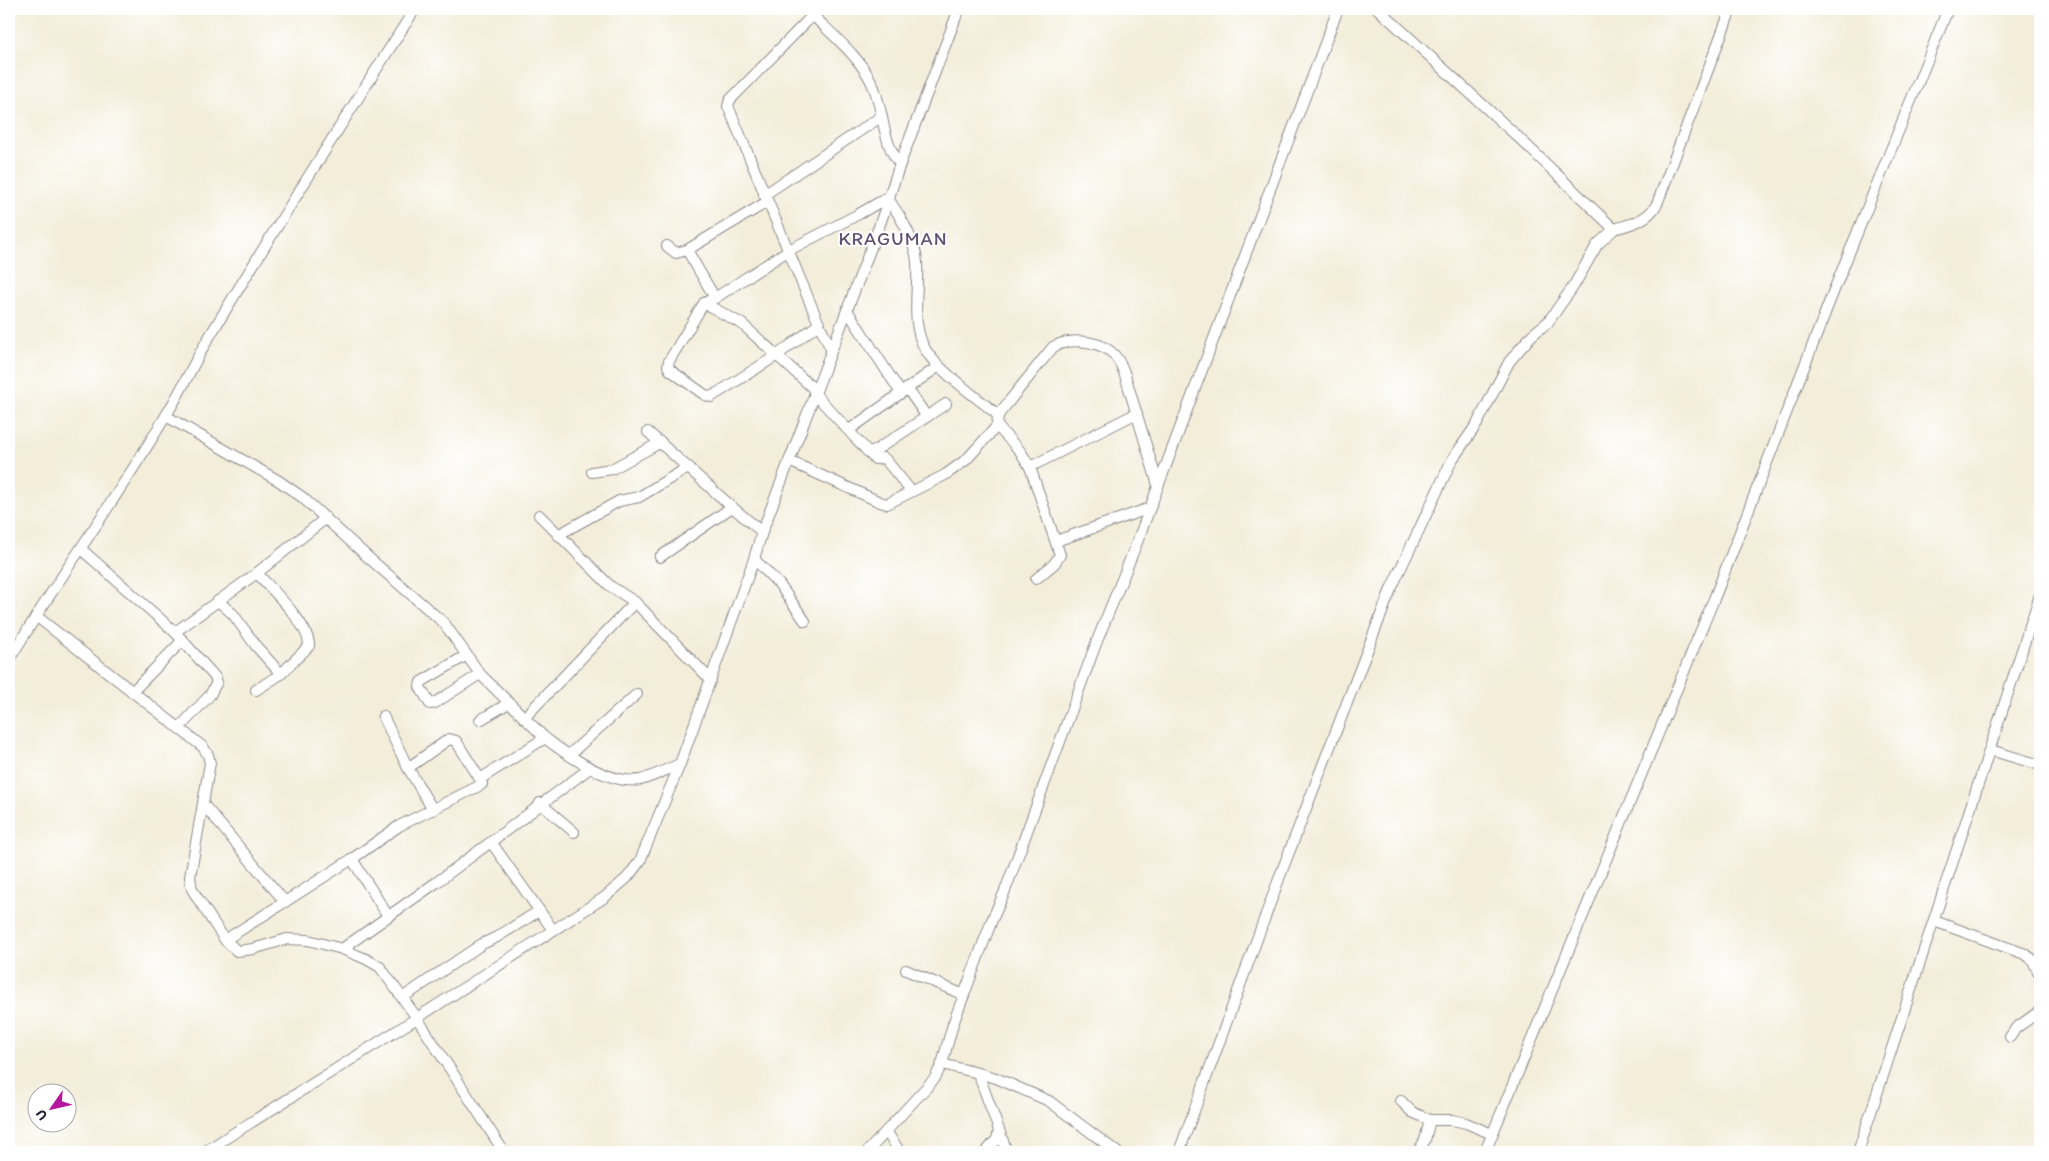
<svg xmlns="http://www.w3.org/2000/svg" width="2049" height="1161" viewBox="0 0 2049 1161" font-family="Itim,sans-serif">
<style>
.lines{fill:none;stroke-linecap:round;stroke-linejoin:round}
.street-casing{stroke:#8a888a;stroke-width:12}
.street{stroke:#fff;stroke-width:10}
.labels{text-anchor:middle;stroke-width:4;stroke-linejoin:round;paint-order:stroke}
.quarter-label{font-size:19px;letter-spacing:1px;fill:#625072;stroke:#fff}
</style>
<rect width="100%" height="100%" fill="#fff"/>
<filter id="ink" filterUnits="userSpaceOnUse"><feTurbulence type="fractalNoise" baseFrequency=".02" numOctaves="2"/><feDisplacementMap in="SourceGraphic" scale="10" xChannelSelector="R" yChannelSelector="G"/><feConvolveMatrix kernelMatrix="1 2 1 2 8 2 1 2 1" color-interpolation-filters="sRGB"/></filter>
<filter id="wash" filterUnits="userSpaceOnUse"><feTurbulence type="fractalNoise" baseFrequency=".0096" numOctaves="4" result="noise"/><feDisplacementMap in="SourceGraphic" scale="20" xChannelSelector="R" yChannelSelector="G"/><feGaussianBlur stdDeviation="1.12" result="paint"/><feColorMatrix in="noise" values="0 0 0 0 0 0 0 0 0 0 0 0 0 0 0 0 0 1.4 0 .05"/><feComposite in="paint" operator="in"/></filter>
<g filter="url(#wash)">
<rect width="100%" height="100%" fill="#f3edd9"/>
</g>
<g filter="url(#ink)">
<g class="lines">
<defs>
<g id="street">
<path d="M807 9C828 32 856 52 871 81 884 106 881 142 900 164"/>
<path d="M1378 9 1518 137 1614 229C1632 224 1648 220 1657 204L1731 9"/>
<polyline points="813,15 730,100 728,106 819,324 831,349"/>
<polyline points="764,195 882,116"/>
<path d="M889 200C900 215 916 243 917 262 919 290 910 322 925 349 936 369 979 399 998 415L1053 347C1070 338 1095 340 1110 351 1118 357 1122 366 1125 375L1158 485"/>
<polyline points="667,246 676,253 687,250 767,202"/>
<polyline points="687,250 715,298"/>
<polyline points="704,303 742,324 815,390"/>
<polyline points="847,310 901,393"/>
<polyline points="819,324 776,356 711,397 705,395 670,370 668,366 669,361 704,303 715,298 789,250 859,214 890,196"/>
<polyline points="907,388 927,417"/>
<polyline points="814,393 870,454 875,459 883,458 885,459 911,491"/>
<path d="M166 416 279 481 302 497 370 559 444 623 480 674 545 738C567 755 610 785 640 780 653 777 667 769 680 764"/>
<polyline points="997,426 1020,451 1030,467 1060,555 1054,564 1036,579"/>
<polyline points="849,430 939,366"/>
<polyline points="648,432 732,507 762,532"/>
<polyline points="870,454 946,404"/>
<polyline points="789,461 880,502 887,504 945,475 966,460 997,426 998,415"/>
<polyline points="1030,467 1137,413"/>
<polyline points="592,472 612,469 661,442"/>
<polyline points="539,515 610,586 635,602 711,680"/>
<polyline points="558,535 619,501 639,497 689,467"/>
<polyline points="1056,541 1150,508"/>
<polyline points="81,549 175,632 215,677 217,682 210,695 179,728"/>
<polyline points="660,557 732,507"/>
<polyline points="754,559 779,584 805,621"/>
<polyline points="218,601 233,614 256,646 281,674"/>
<polyline points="36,616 203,747 208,755 210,763 190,877 192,889 198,899 225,940 237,951 253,949 287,939 308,940 342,949 366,959 380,967 417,1018 504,1152"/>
<polyline points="175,632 257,573 326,518"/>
<polyline points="467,655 421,682 420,687 430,704 435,703 480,674"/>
<path d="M9 660C58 578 116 500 165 417 181 392 193 364 208 339 275 228 345 118 415 9"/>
<path d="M256 690 281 674 309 646C310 625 271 589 257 573"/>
<polyline points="132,692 183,640"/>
<polyline points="383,716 408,768 433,810"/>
<polyline points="524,718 635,602"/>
<polyline points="480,720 509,703"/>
<polyline points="1990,750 2040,765"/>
<polyline points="570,754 637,694"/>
<polyline points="408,768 449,739 456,741 480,779"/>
<polyline points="540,803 574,832"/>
<polyline points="203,804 285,902"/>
<polyline points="491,842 553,930"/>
<polyline points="352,859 388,916"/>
<polyline points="1934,921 2025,954 2032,959 2040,975"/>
<polyline points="225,940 352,859 399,826 479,786 482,784 480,779 545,738"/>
<polyline points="342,949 437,882 590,768"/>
<polyline points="906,970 964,995"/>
<polyline points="402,998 482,944 497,937 539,911"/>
<polyline points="2010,1037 2016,1028 2040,1011"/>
<polyline points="942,1064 978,1073 1007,1152"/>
<polyline points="978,1073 996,1078 1049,1101 1117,1152"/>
<polyline points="1401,1101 1412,1112 1430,1120 1452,1120 1466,1123 1492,1134"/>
<polyline points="886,1131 900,1152"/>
<polyline points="204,1152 417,1018 605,897 627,878 640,861 680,764 754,559 762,532 880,224 900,164 959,9"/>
<polyline points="867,1152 935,1078 942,1064 953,1024 992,920 1005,891 1097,641 1136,545 1338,9"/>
<polyline points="986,1152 997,1139 999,1130"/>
<polyline points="1179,1152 1283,868 1391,589 1452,460 1477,424 1509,362 1532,335 1548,322 1573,287 1597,245 1614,229"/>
<polyline points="1418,1152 1425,1140 1430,1120"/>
<polyline points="1485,1152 1714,599 1834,290 1948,9"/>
<polyline points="1858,1152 2040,595"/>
</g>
</defs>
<use href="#street" class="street-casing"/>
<use href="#street" class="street"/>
</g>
</g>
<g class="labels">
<g class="quarter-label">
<text x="893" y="245">KRAGUMAN</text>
</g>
</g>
<rect width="2049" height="1161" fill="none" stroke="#fff" stroke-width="30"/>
<g transform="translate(52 1108) rotate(236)"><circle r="24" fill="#ffffff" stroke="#a7a7b1"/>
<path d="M0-4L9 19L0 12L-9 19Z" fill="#b5179e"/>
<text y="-8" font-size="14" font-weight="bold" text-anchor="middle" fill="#22223b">U</text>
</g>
</svg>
